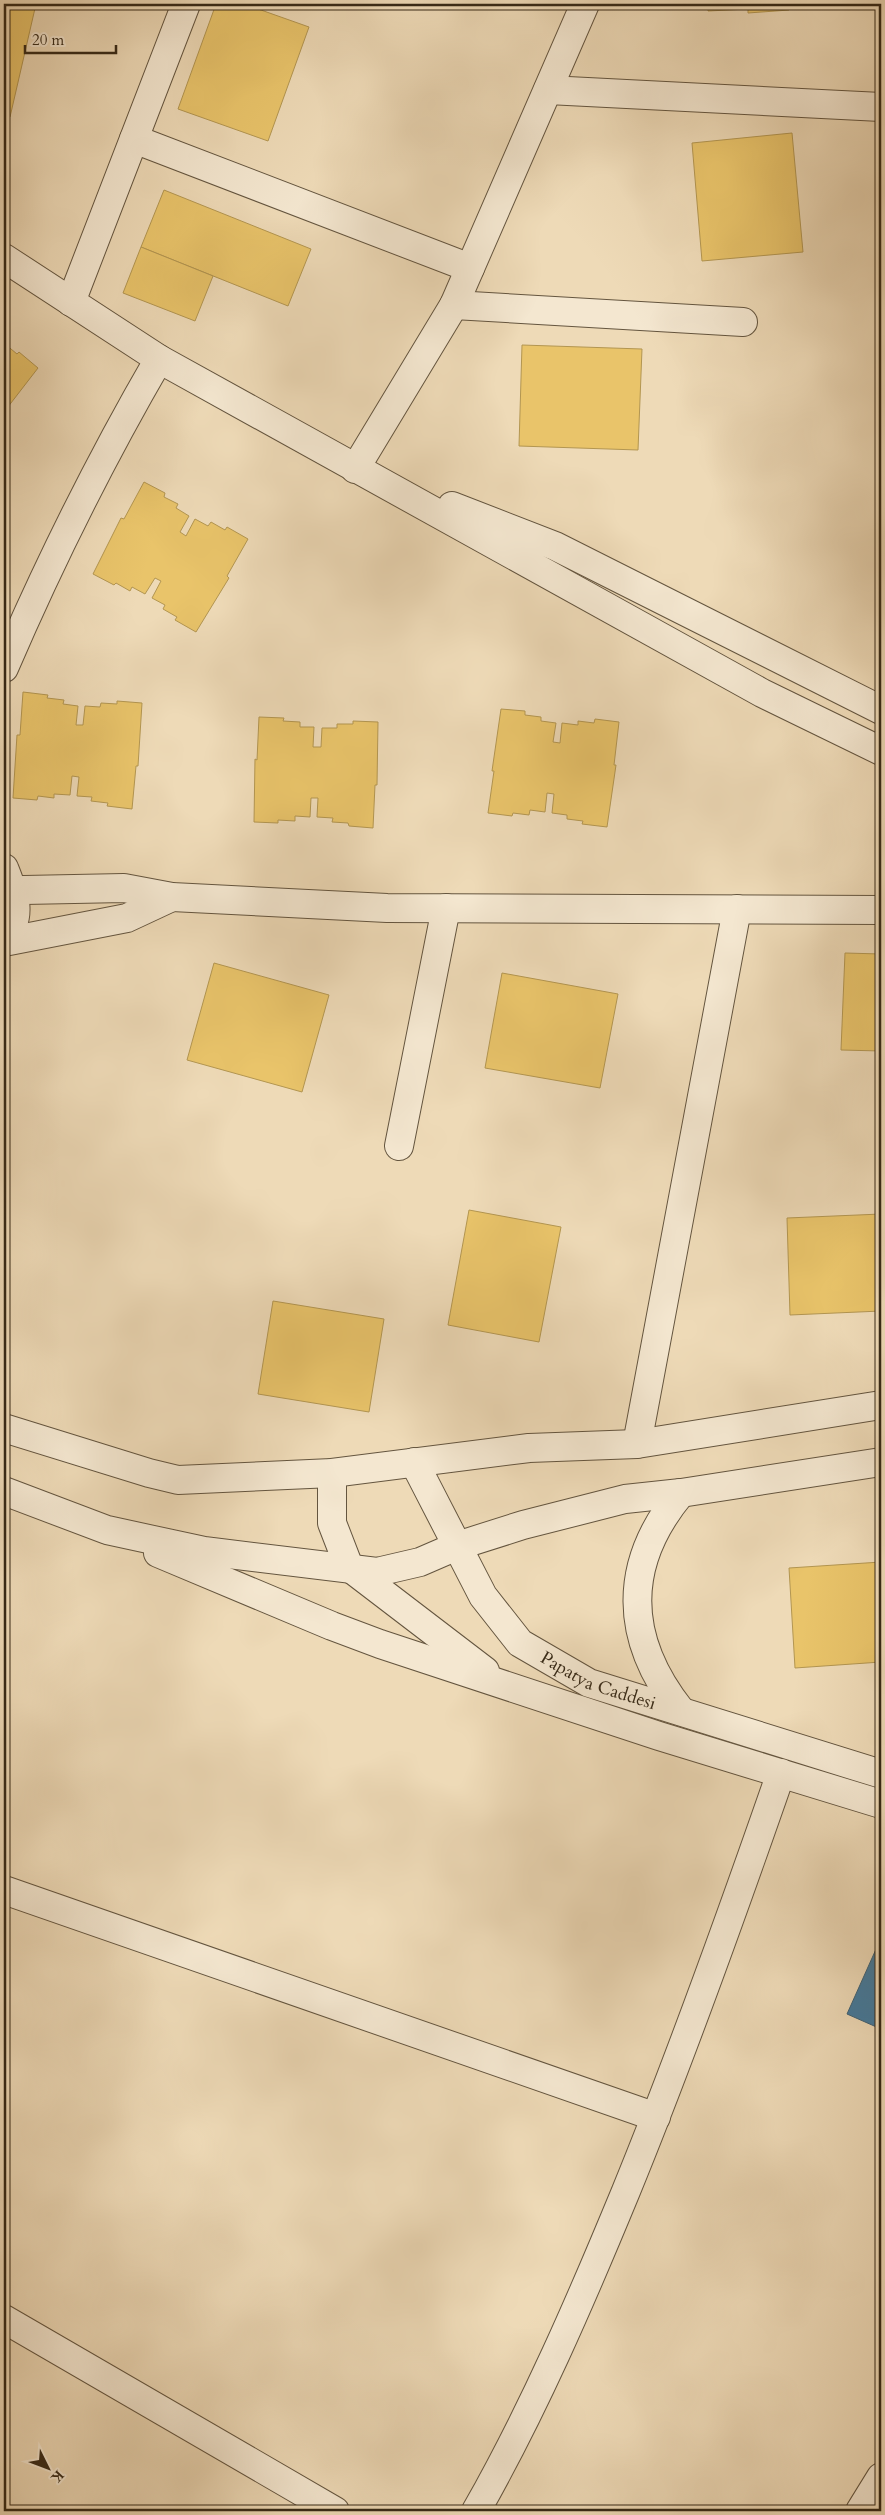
<svg xmlns="http://www.w3.org/2000/svg" width="885" height="2515" viewBox="0 0 885 2515" font-family="Cardo,serif">
<style>
.homes{fill:#e9c46a;stroke:#b39651}
.public{fill:#457b9d;stroke:#406275}
.lines{fill:none;stroke-linecap:round;stroke-linejoin:round}
.minor-casing{stroke:#64553f;stroke-width:30}
.minor{stroke:#f4e7d0;stroke-width:28}
.labels{text-anchor:middle;stroke-width:5;stroke-linejoin:round;paint-order:stroke}
.street-label{font-size:18px;fill:#362917;stroke:#f4e7d0}
</style>
<rect width="100%" height="100%" fill="#eedab7"/>
<filter id="stains"><feTurbulence type="fractalNoise" baseFrequency=".004" numOctaves="4"/><feColorMatrix values="0 0 0 0 .2 0 0 0 0 .09 0 0 0 0 .02 0 0 0 .5 -.17"/></filter>
<radialGradient id="worn" r=".72"><stop offset=".6" stop-color="#630" stop-opacity="0"/><stop offset="1" stop-color="#630" stop-opacity=".3"/></radialGradient>
<g class="homes">
<polygon points="4,4 36,4 10,117 4,116"/>
<polygon points="216,4 244,4 309,27 268,141 178,109"/>
<polygon points="708,4 828,4 788,6 789,10 748,13 748,9 708,11"/>
<polygon points="792,133 803,252 702,261 692,143"/>
<polygon points="164,190 311,249 288,306 141,247"/>
<polygon points="141,247 213,276 195,321 123,293"/>
<polygon points="5,344 17,354 19,352 38,368 4,412"/>
<polygon points="522,345 642,349 638,450 519,446"/>
<polygon points="144,482 165,493 164,497 178,504 176,508 189,516 180,532 186,536 195,519 208,526 211,522 225,530 227,527 248,539 227,576 229,578 196,632 175,620 177,617 163,609 165,605 152,598 161,581 155,578 145,594 132,587 130,591 116,583 114,585 93,574 121,518 124,519"/>
<polygon points="23,692 48,695 47,698 64,700 63,704 78,706 76,725 83,725 85,706 100,707 101,703 117,704 117,701 142,703 138,766 136,766 132,809 107,806 108,803 91,801 92,797 77,796 79,777 72,776 70,795 54,794 54,798 38,796 37,800 13,798 17,735 20,735"/>
<polygon points="501,709 525,711 525,715 541,717 541,721 556,723 553,742 560,743 562,723 578,725 578,721 594,723 595,719 619,722 614,765 616,765 607,827 582,824 583,821 567,819 567,815 552,813 554,794 547,793 545,812 530,810 529,815 513,813 512,816 488,813 494,771 492,771"/>
<polygon points="259,717 284,718 283,721 300,722 300,727 314,727 313,747 321,747 322,728 337,728 337,724 353,724 353,721 378,722 377,785 375,785 373,828 349,826 348,823 332,822 333,818 317,817 318,798 311,798 310,817 295,816 295,821 278,820 278,823 254,822 255,759 257,760"/>
<polygon points="845,953 881,954 881,1051 841,1050"/>
<polygon points="214,963 329,995 302,1092 187,1060"/>
<polygon points="502,973 618,994 600,1088 485,1068"/>
<polygon points="469,1210 561,1227 539,1342 448,1325"/>
<polygon points="881,1214 881,1311 790,1315 787,1218"/>
<polygon points="273,1301 384,1319 369,1412 258,1394"/>
<polygon points="881,1562 881,1662 795,1668 789,1568"/>
</g>
<polygon class="public" points="881,1938 881,2029 847,2014"/>
<g class="lines">
<defs>
<g id="minor">
<polyline points="548,90 881,107"/>
<polyline points="134,139 470,268"/>
<polyline points="4,258 159,359 762,693 881,751"/>
<polyline points="71,302 186,4"/>
<polyline points="454,305 743,322"/>
<polyline points="355,469 454,305 585,4"/>
<polyline points="452,506 555,546 881,710"/>
<path d="M4 668C50 561 101 459 159 359"/>
<path d="M4 868C14 893 24 916 4 939"/>
<polyline points="4,892 24,890 124,888 172,897 387,908 881,910"/>
<polyline points="4,942 127,918 172,897"/>
<polyline points="399,1146 446,908"/>
<polyline points="4,1428 149,1473 178,1480 332,1473 529,1448 637,1444 881,1405"/>
<polyline points="637,1444 737,909"/>
<path id="s1" d="M414 1462 483 1596 520 1643 589 1683 881 1774"/>
<polyline points="332,1473 332,1523 349,1567 485,1671"/>
<polyline points="4,1491 107,1530 204,1551 377,1572 420,1562 457,1546 523,1525 625,1499 681,1493 881,1462"/>
<polyline points="158,1553 332,1626 380,1644 659,1736 881,1804"/>
<path d="M681 1711C624 1639 622 1564 681 1493"/>
<polyline points="4,1890 656,2117"/>
<polyline points="4,2319 335,2511"/>
<path d="M476 2511C534 2409 581 2300 626 2191 682 2054 732 1914 781 1773"/>
<polyline points="860,2511 881,2477"/>
</g>
</defs>
<use href="#minor" class="minor-casing"/>
<use href="#minor" class="minor"/>
</g>
<g class="labels">
<g class="street-label">
<text dy="6" stroke="none"><textPath href="#s1" startOffset="298">Papatya Caddesi</textPath></text>
</g>
</g>
<rect width="885" height="2515" fill="none" stroke="#eedab7" stroke-width="20"/>
<rect x="5" y="5" width="875" height="2505" fill="none" stroke="#362917" stroke-width="2.5"/>
<rect x="10" y="10" width="865" height="2495" fill="none" stroke="#362917"/>
<g transform="translate(48 2468) rotate(132)" stroke="#f4e7d0" stroke-width="4" paint-order="stroke">
<path d="M0-4L9 19L0 12L-9 19Z" fill="#362917"/>
<text y="-8" font-size="14" font-weight="bold" text-anchor="middle" fill="#362917">K</text>
</g>
<path d="M25 45v8h91v-8" fill="none" stroke="#362917" stroke-width="2.5"/>
<text x="32" y="45" font-size="15" fill="#362917" stroke="#f4e7d0" stroke-width="4" paint-order="stroke">20 m</text>
<rect width="100%" height="100%" filter="url(#stains)"/>
<rect width="100%" height="100%" fill="url(#worn)"/>
</svg>
